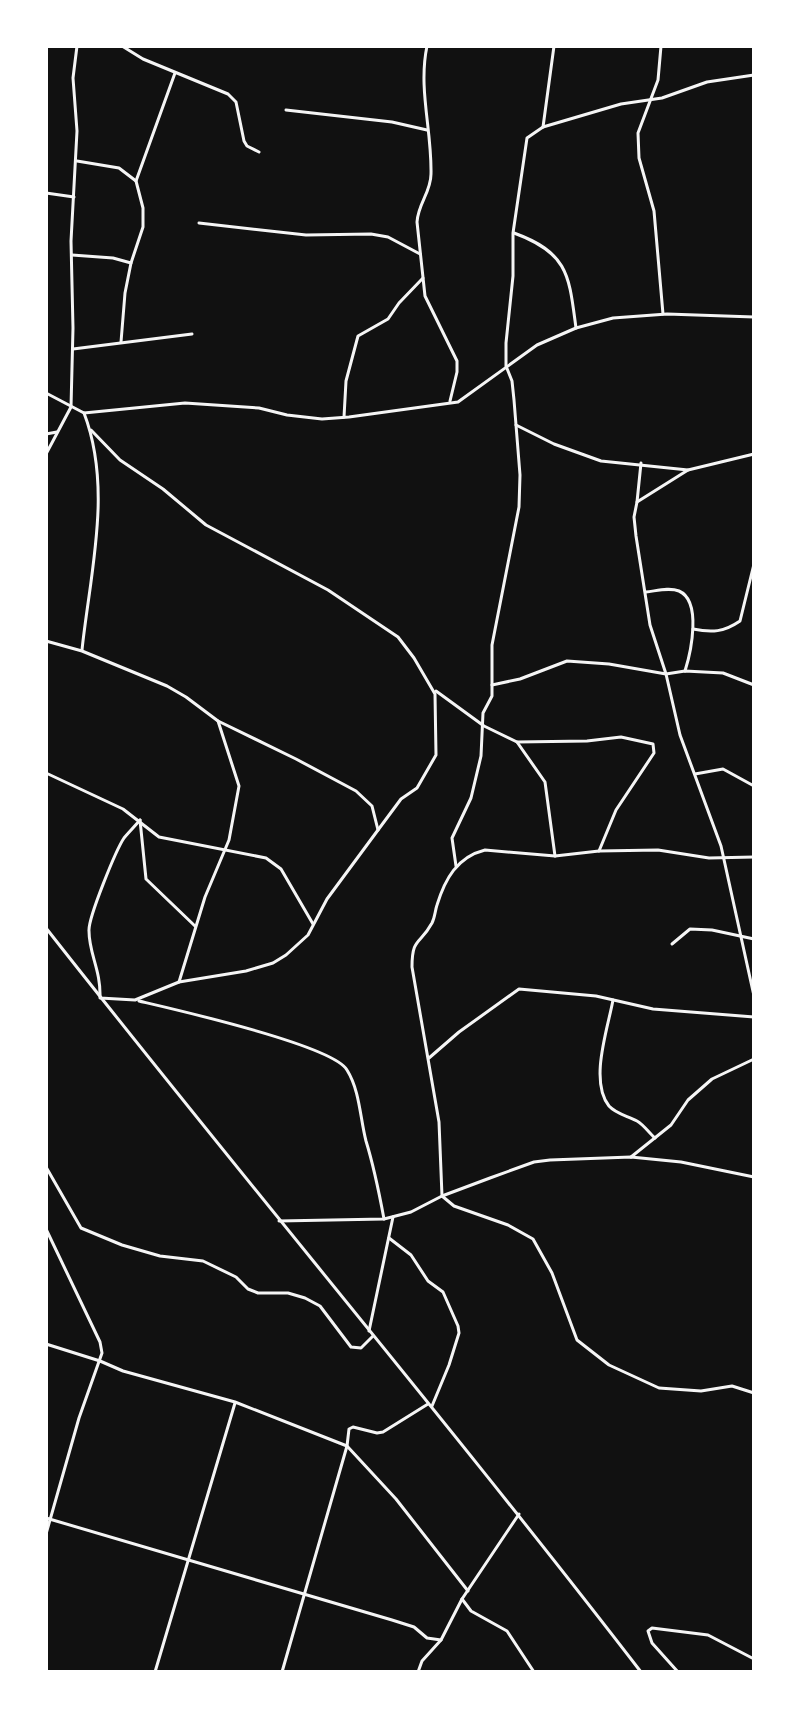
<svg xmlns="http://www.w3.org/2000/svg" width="800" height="1718" viewBox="0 0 800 1718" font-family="'Work Sans',sans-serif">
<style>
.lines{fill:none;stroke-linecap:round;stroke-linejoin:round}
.minor{stroke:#f5f5f5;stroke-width:3}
</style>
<rect width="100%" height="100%" fill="#111"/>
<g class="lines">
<g class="minor">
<polyline points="122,46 143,59 228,94 236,102 244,141 247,146 259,152"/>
<path d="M427 46C418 89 432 130 431 174 431 192 418 204 417 222L425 296 457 361V372L450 401"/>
<polyline points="661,46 658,80 638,133 639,158 654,211 663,314"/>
<polyline points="286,110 392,122 427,130"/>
<polyline points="543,127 554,46"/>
<polyline points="77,161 119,168 136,181"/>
<polyline points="46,193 74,197"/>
<polyline points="199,223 306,235 371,234 388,237 420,254"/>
<path d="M514 233C569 253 569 276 576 328"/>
<polyline points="72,255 113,258 131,263"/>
<polyline points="121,342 125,293 131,263 143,227 143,208 136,181 175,73"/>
<polyline points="73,349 192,334"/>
<polyline points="46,393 84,413 185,403 259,408 287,415 322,419 349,417 458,402 537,345 576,328 613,318 667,314 754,317"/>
<polyline points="344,417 346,381 358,336 388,319 399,303 423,278"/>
<polyline points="516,425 554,444 601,461 688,470 754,454"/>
<polyline points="91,430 120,460 163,489 206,525 328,590 398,637 414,658 435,694 436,755 417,788 401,799 378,830"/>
<polyline points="46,434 57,432"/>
<polyline points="46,454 71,407 73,328 71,241 77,131 73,78 77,46"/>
<polyline points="688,470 637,502 634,517 636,536 650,625 666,674 680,735 721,846 754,996"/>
<polyline points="754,482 754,487"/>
<polyline points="637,502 641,463"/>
<path d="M646 592C656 591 669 587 679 591 702 601 691 652 685 671"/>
<path d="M693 629C712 633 724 632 740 621L754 564"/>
<path d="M46 641 82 651 167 686 186 697 218 721 296 759 356 791 372 806 378 830 327 899 308 935 286 955 273 963 246 971 179 982 135 1000 100 998C101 970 89 954 89 931 88 918 116 850 124 838 129 832 135 826 140 820"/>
<path d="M82 650C90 573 113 489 84 413"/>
<polyline points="492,685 520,679 567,661 609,664 666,674 685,671 723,673 754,685"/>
<polyline points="436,691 484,726 517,742 587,741 621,737 653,744 654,753 616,810 599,851"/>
<polyline points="517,742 545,782 555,856"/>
<polyline points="46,773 123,809 159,837 266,858 281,869 313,924"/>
<polyline points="695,774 723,769 754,786"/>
<polyline points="140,820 146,879 195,926"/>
<path d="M754 857 709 858 658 850 599 851 555 856 485 850C457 857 445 879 437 905 435 911 435 917 432 923 420 945 412 937 412 967L439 1122 442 1196 454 1206 508 1225 533 1239 552 1273 577 1340 609 1365 659 1388 701 1391 732 1386 754 1393"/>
<polyline points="456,866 452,838 471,798 481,756 483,713 492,696 492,645 519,507 520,475 514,400 512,381 506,366 506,343 513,276 513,233 527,138 543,127 621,104 662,98 707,82 754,75"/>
<path d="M46 928C242 1178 447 1420 641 1672"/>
<polyline points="672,944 690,929 712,930 754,939"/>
<polyline points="179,982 205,897 229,840 239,786 218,721"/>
<path d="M613 1000C608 1028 589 1081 609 1106 616 1114 628 1116 637 1121 644 1125 649 1133 655 1138"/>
<path d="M139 1001C173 1009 333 1045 347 1070 360 1091 360 1118 366 1141 374 1167 379 1192 384 1219"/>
<polyline points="429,1058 459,1032 519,989 596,996 653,1009 754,1017"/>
<polyline points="631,1157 671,1125 688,1100 712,1079 754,1059"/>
<polyline points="46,1167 81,1228 122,1245 160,1256 203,1261 236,1277 248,1289 258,1293 288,1293 305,1298 320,1306 351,1347 361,1348 373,1336"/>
<polyline points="279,1221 384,1219 411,1212 442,1196 490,1178 534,1162 550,1160 631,1157 681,1162 754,1177"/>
<polyline points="46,1229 100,1342 102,1353 79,1418 46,1534"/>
<polyline points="389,1238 411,1255 428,1281 443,1292 458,1326 459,1333 449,1365 432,1406"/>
<polyline points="369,1331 393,1217"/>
<polyline points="46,1344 100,1361 123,1371 235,1402 347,1446 396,1499 468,1591"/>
<polyline points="46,1518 392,1620 414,1627 427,1638 441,1640"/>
<polyline points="462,1599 471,1611 507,1631 534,1672"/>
<polyline points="155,1672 235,1403"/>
<polyline points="282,1672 347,1446 349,1429 353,1427 377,1433 383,1432 428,1404"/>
<polyline points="418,1672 422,1661 441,1640 462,1599 519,1514"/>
<polyline points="678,1672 652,1643 648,1631 652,1628 708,1635 754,1659"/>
</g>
</g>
<rect width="800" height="1718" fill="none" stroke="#ffffff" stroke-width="96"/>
</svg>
